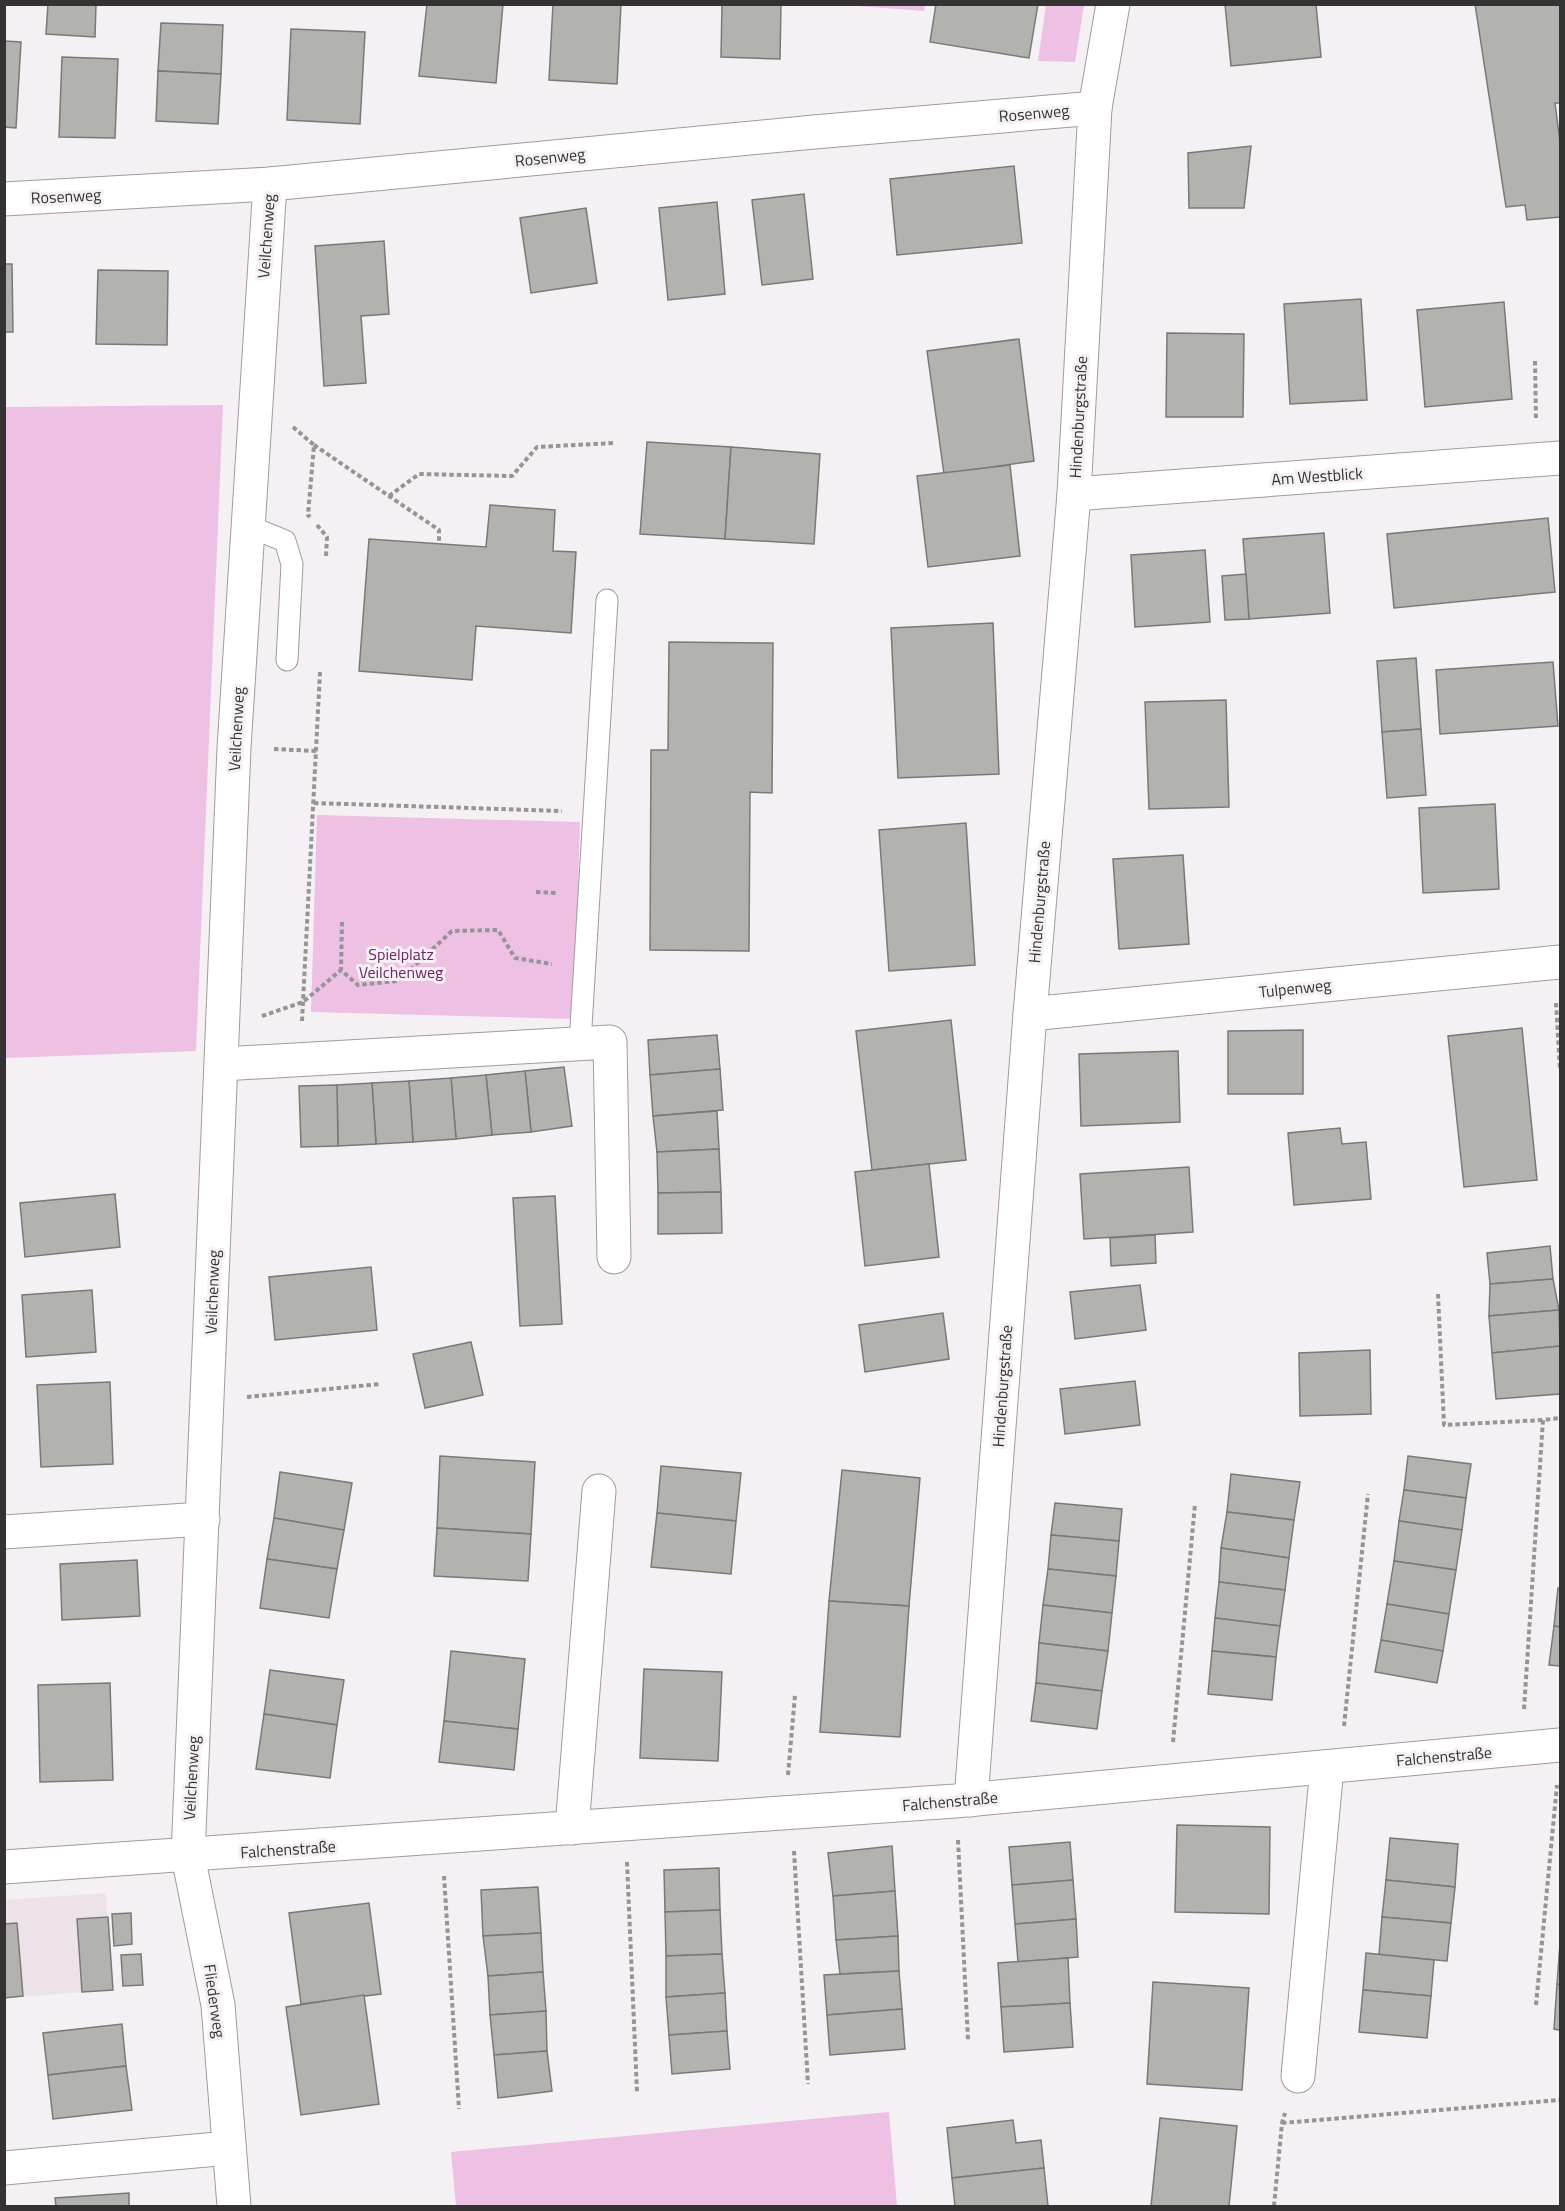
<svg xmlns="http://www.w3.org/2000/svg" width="1565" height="2211" viewBox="0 0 1565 2211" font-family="'Titillium Web',sans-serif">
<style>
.built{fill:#ede2ea}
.green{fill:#eec0e4}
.building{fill:#b2b3af;stroke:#797a76;stroke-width:1.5}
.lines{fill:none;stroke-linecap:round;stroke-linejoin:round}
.service-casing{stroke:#9f9b9e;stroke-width:23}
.minor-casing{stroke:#9f9b9e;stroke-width:35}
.path{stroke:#979496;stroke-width:4;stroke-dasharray:4.5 3;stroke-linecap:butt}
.service{stroke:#fff;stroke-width:21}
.minor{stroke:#fff;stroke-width:33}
.labels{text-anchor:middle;stroke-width:6;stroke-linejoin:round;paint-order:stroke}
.street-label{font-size:16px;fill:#343233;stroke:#f5f0f4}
.park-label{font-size:16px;fill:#712566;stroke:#f5f0f4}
</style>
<rect width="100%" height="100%" fill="#f5f0f4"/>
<polygon class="built" points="106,1893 113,1990 5,1998 5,1900"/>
<g class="green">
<polygon points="845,5 925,5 924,11"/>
<polygon points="1046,5 1084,5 1075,62 1038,61"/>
<polygon points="223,405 196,1051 5,1058 4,495 6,495 5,407"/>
<polygon points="317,815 580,822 574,1019 311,1012"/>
<polygon points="889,2112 897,2206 456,2206 451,2152"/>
</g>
<g class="building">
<polygon points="48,4 96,4 95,37 46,34"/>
<polygon points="427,4 503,4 496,83 419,76"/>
<polygon points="553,4 621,4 617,84 549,80"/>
<polygon points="722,4 781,4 780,59 721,57"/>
<polygon points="936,4 1038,4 1029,58 930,42"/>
<polygon points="1225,4 1316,4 1321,57 1231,66"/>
<polygon points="1475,4 1560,4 1560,103 1555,103 1560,142 1560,217 1527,220 1525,205 1506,207"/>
<polygon points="161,23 223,25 221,74 158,71"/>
<polygon points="291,29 365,32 360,124 287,120"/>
<polygon points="4,41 21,42 16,128 4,127"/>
<polygon points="62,57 118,59 115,138 59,137"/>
<polygon points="158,71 221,74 218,124 156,121"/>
<polygon points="1251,146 1244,208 1189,208 1188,153"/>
<polygon points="1014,166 1022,243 897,255 890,179"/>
<polygon points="804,194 813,279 762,285 752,200"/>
<polygon points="717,202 725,294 668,300 659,208"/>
<polygon points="586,208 597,283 531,293 520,218"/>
<polygon points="384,241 389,314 361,316 366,383 324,386 315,246"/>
<polygon points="4,264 12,264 13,332 4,332"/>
<polygon points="98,270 168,271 167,345 96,344"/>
<polygon points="1361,299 1367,400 1290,404 1284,304"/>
<polygon points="1504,302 1512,399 1425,407 1417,310"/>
<polygon points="1167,333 1244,334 1243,417 1166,417"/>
<polygon points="1019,339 1034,461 944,474 927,351"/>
<polygon points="647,442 731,447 725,539 640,534"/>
<polygon points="731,447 820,454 814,544 725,539"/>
<polygon points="1010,465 1020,556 928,567 917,476"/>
<polygon points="490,505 555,510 553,551 576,552 571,633 476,626 472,680 359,671 369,539 486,547"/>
<polygon points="1548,518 1555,592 1394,608 1387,534"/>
<polygon points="1324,533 1330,613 1249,619 1243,539"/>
<polygon points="1205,550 1210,622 1135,627 1131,555"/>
<polygon points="1246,574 1249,619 1225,620 1222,576"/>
<polygon points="993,623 999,774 898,778 891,628"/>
<polygon points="669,642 773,643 772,793 750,792 749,951 650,950 651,750 668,750"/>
<polygon points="1416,658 1421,729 1382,732 1377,661"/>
<polygon points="1553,662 1558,726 1440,734 1436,670"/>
<polygon points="1226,700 1229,807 1149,809 1145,702"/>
<polygon points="1421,729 1426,795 1387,798 1382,732"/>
<polygon points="1495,804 1499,889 1423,893 1419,808"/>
<polygon points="966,823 975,965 889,971 879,830"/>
<polygon points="1183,855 1189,944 1119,949 1113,859"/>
<polygon points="951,1020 966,1160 872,1170 856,1031"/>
<polygon points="1522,1028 1537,1180 1464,1187 1448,1036"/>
<polygon points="1303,1030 1303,1094 1228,1094 1228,1031"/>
<polygon points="717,1035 720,1069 650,1075 648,1040"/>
<polygon points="1178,1051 1180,1122 1081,1126 1079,1054"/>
<polygon points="564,1067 572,1126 531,1132 525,1071"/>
<polygon points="720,1069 723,1110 653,1116 650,1075"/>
<polygon points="525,1071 531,1132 492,1135 486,1075"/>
<polygon points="486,1075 492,1135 456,1139 451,1078"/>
<polygon points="451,1078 456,1139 413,1142 409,1081"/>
<polygon points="409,1081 413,1142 376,1144 372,1083"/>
<polygon points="372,1083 376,1144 338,1146 337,1085"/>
<polygon points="337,1085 338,1146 301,1147 299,1086"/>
<polygon points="717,1111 719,1149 657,1152 653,1116"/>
<polygon points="1340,1128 1342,1144 1366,1142 1371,1199 1294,1205 1288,1133"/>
<polygon points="719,1149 721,1192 658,1193 657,1152"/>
<polygon points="929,1164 939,1257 865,1266 855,1172"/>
<polygon points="1189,1167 1193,1232 1084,1239 1080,1174"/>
<polygon points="721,1192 722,1233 658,1234 658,1193"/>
<polygon points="115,1194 120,1247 25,1257 20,1203"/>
<polygon points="555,1196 562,1324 520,1326 513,1198"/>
<polygon points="1155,1235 1156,1263 1111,1266 1110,1238"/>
<polygon points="1550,1246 1553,1279 1490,1284 1487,1253"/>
<polygon points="371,1267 377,1330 275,1340 269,1277"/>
<polygon points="1553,1279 1559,1310 1489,1316 1490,1284"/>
<polygon points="1140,1285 1146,1330 1075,1339 1070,1292"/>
<polygon points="92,1290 96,1352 26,1357 22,1295"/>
<polygon points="1559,1310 1560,1346 1492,1353 1489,1316"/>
<polygon points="943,1313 949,1359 865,1372 859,1325"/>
<polygon points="471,1342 483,1395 425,1408 413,1354"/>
<polygon points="1560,1346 1560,1394 1496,1399 1492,1353"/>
<polygon points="1370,1350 1371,1414 1300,1416 1299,1353"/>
<polygon points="1135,1381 1140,1425 1065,1434 1060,1389"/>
<polygon points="110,1382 113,1464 41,1467 37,1385"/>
<polygon points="440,1456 535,1462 531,1534 437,1528"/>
<polygon points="1408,1456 1471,1464 1466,1498 1404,1490"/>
<polygon points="661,1466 741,1473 736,1521 657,1513"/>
<polygon points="842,1470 920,1478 909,1606 829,1601"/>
<polygon points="280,1472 352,1483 344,1530 274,1518"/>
<polygon points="1231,1474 1300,1482 1294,1520 1227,1512"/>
<polygon points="1404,1490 1466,1498 1462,1530 1399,1521"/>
<polygon points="1055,1503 1122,1509 1119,1541 1051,1535"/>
<polygon points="1227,1512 1294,1520 1289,1558 1221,1548"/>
<polygon points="657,1513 736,1521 731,1574 651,1567"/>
<polygon points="274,1518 344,1530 337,1569 267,1559"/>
<polygon points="1399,1521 1462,1530 1456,1570 1394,1561"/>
<polygon points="437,1528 531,1534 528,1581 434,1576"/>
<polygon points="1051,1535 1119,1541 1116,1576 1048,1569"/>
<polygon points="1221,1548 1289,1558 1285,1590 1219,1582"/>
<polygon points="267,1559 337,1569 329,1618 260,1608"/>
<polygon points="137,1560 140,1616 62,1620 60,1564"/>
<polygon points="1394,1561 1456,1570 1449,1614 1387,1604"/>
<polygon points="1048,1569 1116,1576 1112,1613 1043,1605"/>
<polygon points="1219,1582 1285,1590 1280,1626 1215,1618"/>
<polygon points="1558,1588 1560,1588 1560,1627 1554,1626"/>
<polygon points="829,1601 909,1606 900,1737 820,1732"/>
<polygon points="1387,1604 1449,1614 1443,1651 1381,1640"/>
<polygon points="1043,1605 1112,1613 1108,1651 1039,1643"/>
<polygon points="1215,1618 1280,1626 1276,1657 1212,1651"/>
<polygon points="1554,1626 1560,1627 1560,1666 1549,1665"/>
<polygon points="1381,1640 1443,1651 1437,1683 1375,1672"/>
<polygon points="1039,1643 1108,1651 1102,1691 1036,1683"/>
<polygon points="451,1651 525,1659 518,1729 444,1721"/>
<polygon points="1212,1651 1276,1657 1272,1700 1208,1694"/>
<polygon points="644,1669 722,1672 718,1761 640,1758"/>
<polygon points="270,1670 344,1680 337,1725 264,1714"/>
<polygon points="110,1683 113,1780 40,1782 38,1685"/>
<polygon points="1036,1683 1102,1691 1097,1729 1031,1721"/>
<polygon points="264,1714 337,1725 330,1778 256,1769"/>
<polygon points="444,1721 518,1729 514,1770 439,1762"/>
<polygon points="1177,1825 1270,1827 1269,1914 1175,1912"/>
<polygon points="1390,1838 1458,1844 1455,1887 1386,1880"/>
<polygon points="1070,1842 1073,1880 1012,1885 1009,1847"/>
<polygon points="892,1846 895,1891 833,1896 828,1853"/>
<polygon points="719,1868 720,1910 665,1912 664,1870"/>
<polygon points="1073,1880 1076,1919 1015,1924 1012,1885"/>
<polygon points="1386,1880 1455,1887 1451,1923 1382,1917"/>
<polygon points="538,1887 541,1933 483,1936 481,1890"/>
<polygon points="895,1891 898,1936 836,1940 833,1896"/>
<polygon points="369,1903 381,1994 301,2004 289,1913"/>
<polygon points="720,1910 722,1954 666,1956 665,1912"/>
<polygon points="131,1913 132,1944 114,1946 112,1914"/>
<polygon points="108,1917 113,1990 82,1992 77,1919"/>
<polygon points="1382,1917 1451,1923 1447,1961 1379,1955"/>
<polygon points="1076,1919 1078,1957 1018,1962 1015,1924"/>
<polygon points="17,1923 23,1996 4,1998 4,1924"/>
<polygon points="541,1933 543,1972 488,1976 483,1936"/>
<polygon points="898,1936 899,1971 840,1974 836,1940"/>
<polygon points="1560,1944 1560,1985 1557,1984"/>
<polygon points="1366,1953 1434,1960 1431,1996 1363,1990"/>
<polygon points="141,1954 143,1985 123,1986 121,1955"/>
<polygon points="722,1954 725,1993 666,1997 666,1956"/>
<polygon points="1068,1958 1070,2003 1001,2007 998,1963"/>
<polygon points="899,1971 902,2009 827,2015 824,1975"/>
<polygon points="543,1972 546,2011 490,2015 488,1976"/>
<polygon points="1153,1982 1249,1988 1242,2090 1147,2084"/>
<polygon points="1557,1984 1560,1985 1560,2030 1554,2029"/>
<polygon points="1363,1990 1431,1996 1427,2038 1359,2032"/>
<polygon points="725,1993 727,2031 669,2035 666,1997"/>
<polygon points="364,1995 379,2104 301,2115 286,2007"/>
<polygon points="1070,2003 1073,2047 1004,2052 1001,2007"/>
<polygon points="902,2009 905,2049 830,2055 827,2015"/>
<polygon points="546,2011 547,2051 494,2055 490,2015"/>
<polygon points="122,2024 126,2066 48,2075 43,2033"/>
<polygon points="727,2031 730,2069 672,2074 669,2035"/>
<polygon points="547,2051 552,2091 498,2098 494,2055"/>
<polygon points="126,2066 132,2110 53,2119 48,2075"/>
<polygon points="1160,2118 1237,2126 1229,2206 1151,2206"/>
<polygon points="1013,2120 1016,2143 1041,2140 1044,2168 952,2178 947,2128"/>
<polygon points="1044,2168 1048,2206 955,2206 952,2178"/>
<polygon points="129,2193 129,2206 56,2206 55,2198"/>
</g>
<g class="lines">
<defs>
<g id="service">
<polyline points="248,526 285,541 292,564 287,660"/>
<polyline points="580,1043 607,600"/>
</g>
<g id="minor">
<polyline points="4,199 270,184 814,132 1095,108"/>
<polyline points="1074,494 1560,458"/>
<polyline points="1030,1014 1560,962"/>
<polyline points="222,1064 610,1042 614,1257"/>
<polyline points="4,1532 203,1519"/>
<polyline points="971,1800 1030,1014 1074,494 1095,108 1113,4"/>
<polyline points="572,1828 599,1491"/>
<polyline points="4,1867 955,1801 1560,1745"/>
<polyline points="1298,2076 1327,1767"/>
<polyline points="4,2168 229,2148"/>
<polyline points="234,2206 218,2005 188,1856 234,748 270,184"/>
</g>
</defs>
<use href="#service" class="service-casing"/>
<use href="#minor" class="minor-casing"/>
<g class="path">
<polyline points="1535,361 1536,420"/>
<polyline points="293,427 314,445 308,515 310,517"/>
<polyline points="314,445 439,530 439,544"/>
<polyline points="389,496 419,474 512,476 537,447 613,443"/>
<polyline points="317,525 327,537 326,556"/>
<polyline points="274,749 316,751"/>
<polyline points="314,803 562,811"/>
<polyline points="536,892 556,893"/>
<polyline points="342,922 341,970 358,985 398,981 452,931 498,930 515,958 552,964"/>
<polyline points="1556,1003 1560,1070"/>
<polyline points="262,1016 303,1002 341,970"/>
<polyline points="302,1021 320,672"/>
<polyline points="1438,1294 1444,1425 1543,1420"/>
<polyline points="247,1397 380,1384"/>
<polyline points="1524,1709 1543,1420 1560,1418"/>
<polyline points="1344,1726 1368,1494"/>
<polyline points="1173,1742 1195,1504"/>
<polyline points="788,1775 795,1695"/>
<polyline points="958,1840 968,2040"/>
<polyline points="794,1851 808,2084"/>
<polyline points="627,1862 637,2092"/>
<polyline points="444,1876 459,2109"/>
<polyline points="1536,2005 1557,1785"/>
<polyline points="1282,2123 1560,2100"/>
<polyline points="1274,2206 1282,2123 1285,2113"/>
</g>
<use href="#service" class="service"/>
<use href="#minor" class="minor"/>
</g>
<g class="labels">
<g class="street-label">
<text transform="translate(1034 113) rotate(-5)" y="6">Rosenweg</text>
<text transform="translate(550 157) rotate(-6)" y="6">Rosenweg</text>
<text transform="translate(66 196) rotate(-3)" y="6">Rosenweg</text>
<text transform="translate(266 236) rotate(-86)" y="6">Veilchenweg</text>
<text transform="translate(1078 417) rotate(-87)" y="6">Hindenburgstraße</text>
<text transform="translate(1317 476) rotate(-4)" y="6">Am Westblick</text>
<text transform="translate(236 729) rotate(-87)" y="6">Veilchenweg</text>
<text transform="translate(1039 902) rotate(-85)" y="6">Hindenburgstraße</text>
<text transform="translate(1295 988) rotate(-6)" y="6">Tulpenweg</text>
<text transform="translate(212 1292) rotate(-88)" y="6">Veilchenweg</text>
<text transform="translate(1002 1386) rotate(-86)" y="6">Hindenburgstraße</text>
<text transform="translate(1444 1756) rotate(-5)" y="6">Falchenstraße</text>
<text transform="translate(191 1778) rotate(-87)" y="6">Veilchenweg</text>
<text transform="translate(950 1801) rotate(-5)" y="6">Falchenstraße</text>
<text transform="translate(288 1849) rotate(-4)" y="6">Falchenstraße</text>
<text transform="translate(215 2001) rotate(82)" y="6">Fliederweg</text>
</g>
<g class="park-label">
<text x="401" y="960">Spielplatz<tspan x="401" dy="18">Veilchenweg</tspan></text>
</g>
</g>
<rect width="1565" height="2211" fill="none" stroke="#343233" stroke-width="12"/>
</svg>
